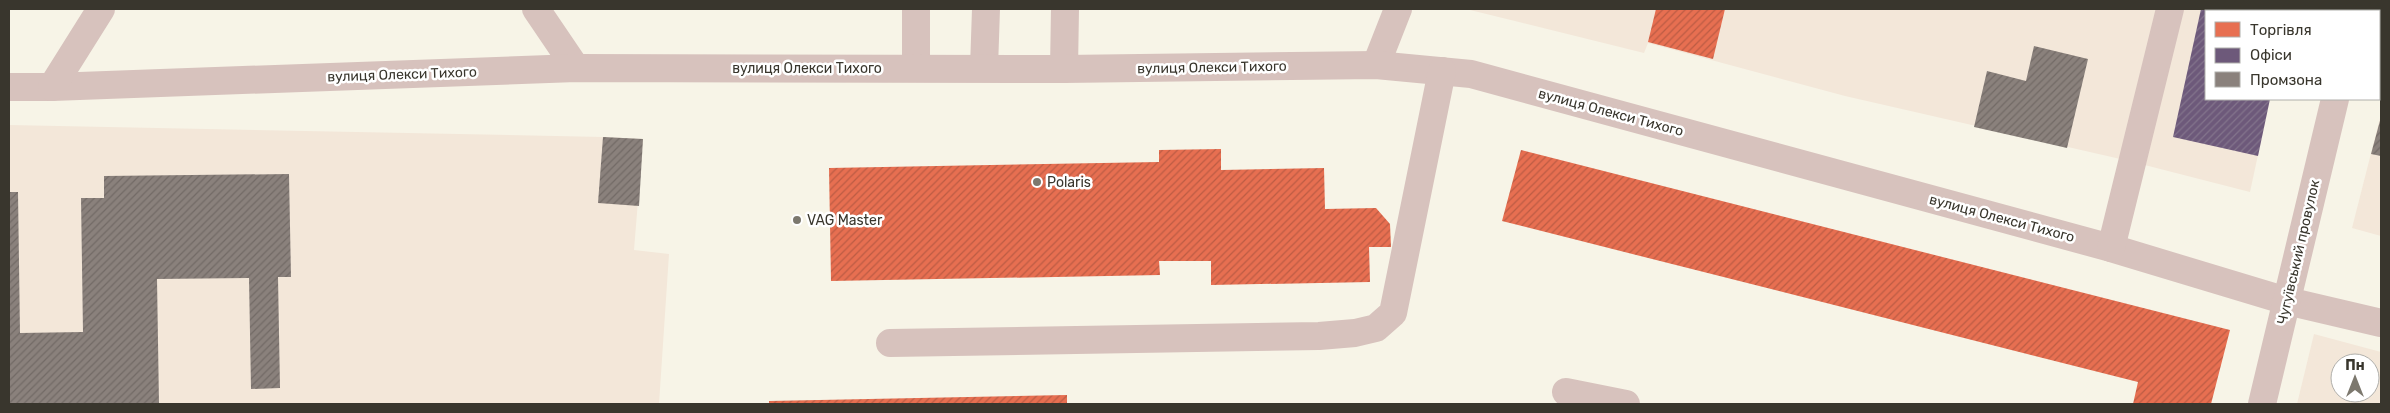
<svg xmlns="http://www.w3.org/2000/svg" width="2390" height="413" viewBox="0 0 2390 413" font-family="Rubik,sans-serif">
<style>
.industrial{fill:#f3e7d9;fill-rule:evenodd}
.shops{fill:url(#shops-hatch)}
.offices{fill:url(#offices-hatch)}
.industry{fill:url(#industry-hatch)}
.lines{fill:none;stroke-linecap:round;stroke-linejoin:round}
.minor{stroke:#d7c2bd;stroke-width:28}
.poi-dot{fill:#7c786e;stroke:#fff;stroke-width:2}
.labels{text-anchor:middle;stroke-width:5;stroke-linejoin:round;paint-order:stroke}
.street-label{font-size:14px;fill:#39362d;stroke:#fff}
.poi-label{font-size:14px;fill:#39362d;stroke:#fff;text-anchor:start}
</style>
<defs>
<pattern id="shops-hatch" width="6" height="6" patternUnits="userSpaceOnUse" patternTransform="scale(1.25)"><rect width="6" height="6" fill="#e76f51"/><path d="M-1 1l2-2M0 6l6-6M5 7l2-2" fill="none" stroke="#bc5c44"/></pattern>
<pattern id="offices-hatch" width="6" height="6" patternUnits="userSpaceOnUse" patternTransform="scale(1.25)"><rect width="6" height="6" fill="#6d597a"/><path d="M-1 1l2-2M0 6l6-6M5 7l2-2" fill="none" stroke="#83748c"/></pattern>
<pattern id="industry-hatch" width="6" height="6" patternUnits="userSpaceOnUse" patternTransform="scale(1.25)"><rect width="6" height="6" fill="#8a817c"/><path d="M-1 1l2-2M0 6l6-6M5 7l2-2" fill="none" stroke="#726a66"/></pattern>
</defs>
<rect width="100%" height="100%" fill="#f7f4e7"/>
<g class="industrial">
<polygon points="1466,9 2290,9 2290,11 2206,11 2206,99 2270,99 2250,192 2129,161 1845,96 1648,43 1644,53"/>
<polygon points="2381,114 2381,236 2352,228"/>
<polygon points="9,125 603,137 643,139 634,250 669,254 659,404 9,404"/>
<path d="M2314 334 2381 352V404H2297ZM2340 363H2370V393H2340Z"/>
</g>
<g class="shops">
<polygon points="1656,9 1725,9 1713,59 1648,42"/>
<polygon points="1221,149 1221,170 1324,168 1325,209 1376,208 1390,224 1391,247 1369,247 1370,282 1211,285 1211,261 1159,261 1160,275 831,281 829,168 1159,162 1159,150"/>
<polygon points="1521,150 2230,330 2211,404 2133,404 2138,382 1502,221"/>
<polygon points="1067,395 1067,404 769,404 769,401"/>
</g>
<polygon class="offices" points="2201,9 2290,9 2290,11 2206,11 2206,99 2270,99 2258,156 2173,137"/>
<g class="industry">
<polygon points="2034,46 2088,59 2067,148 1974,127 1987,71 2026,81"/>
<polygon points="2381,117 2381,156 2371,154"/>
<polygon points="603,137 643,139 639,206 598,203"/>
<polygon points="289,174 291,277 278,277 280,388 251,389 249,278 157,279 159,404 9,404 9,192 18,192 20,333 83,332 81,198 104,198 104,176"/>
</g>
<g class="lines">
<g class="minor">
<polyline points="536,9 576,68"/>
<polyline points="2356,11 2356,9"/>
<polyline points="1376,65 1398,9"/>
<polyline points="916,67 916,9"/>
<polyline points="984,68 986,9"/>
<polyline points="1064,69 1065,9"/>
<polyline points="9,87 52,87 576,68 1064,69 1376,65 1471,74 2111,248 2287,301 2381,323"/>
<polyline points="52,87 101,9"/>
<polyline points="2111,248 2170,9"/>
<polyline points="890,343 1319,336 1355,333 1376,328 1393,313 1442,71"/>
<polyline points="1566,392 1626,404"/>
<polyline points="2262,404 2335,99"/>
</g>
</g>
<g class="poi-dot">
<circle cx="1037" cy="182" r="5"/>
<circle cx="797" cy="220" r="5"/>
</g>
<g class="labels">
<g class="street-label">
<text transform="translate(1212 67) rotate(-1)" y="5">вулиця Олекси Тихого</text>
<text x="807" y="73">вулиця Олекси Тихого</text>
<text transform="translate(402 74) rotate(-2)" y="5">вулиця Олекси Тихого</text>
<text transform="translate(1611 112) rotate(15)" y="5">вулиця Олекси Тихого</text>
<text transform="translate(2002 218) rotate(15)" y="5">вулиця Олекси Тихого</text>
<text transform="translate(2298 252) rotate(-77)" y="5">Чугуївський провулок</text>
</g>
<g class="poi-label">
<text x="1047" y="187">Polaris</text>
<text x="807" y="225">VAG Master</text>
</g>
</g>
<rect width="2390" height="413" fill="none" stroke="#39362d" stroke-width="20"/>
<rect x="2205" y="10" width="175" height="90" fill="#ffffff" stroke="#b0afab"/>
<rect x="2215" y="22" width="25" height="15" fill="#e76f51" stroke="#b0afab"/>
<text x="2250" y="35" font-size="15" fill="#39362d">Торгівля</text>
<rect x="2215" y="48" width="25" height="15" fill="#6d597a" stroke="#b0afab"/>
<text x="2250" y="60" font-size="15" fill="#39362d">Офіси</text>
<rect x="2215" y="72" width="25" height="15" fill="#8a817c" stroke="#b0afab"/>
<text x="2250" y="85" font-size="15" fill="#39362d">Промзона</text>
<g transform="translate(2355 378)"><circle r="24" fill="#ffffff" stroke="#b0afab"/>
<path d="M0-4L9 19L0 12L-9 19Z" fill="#7c786e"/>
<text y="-8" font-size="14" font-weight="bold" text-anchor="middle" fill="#39362d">Пн</text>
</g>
</svg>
